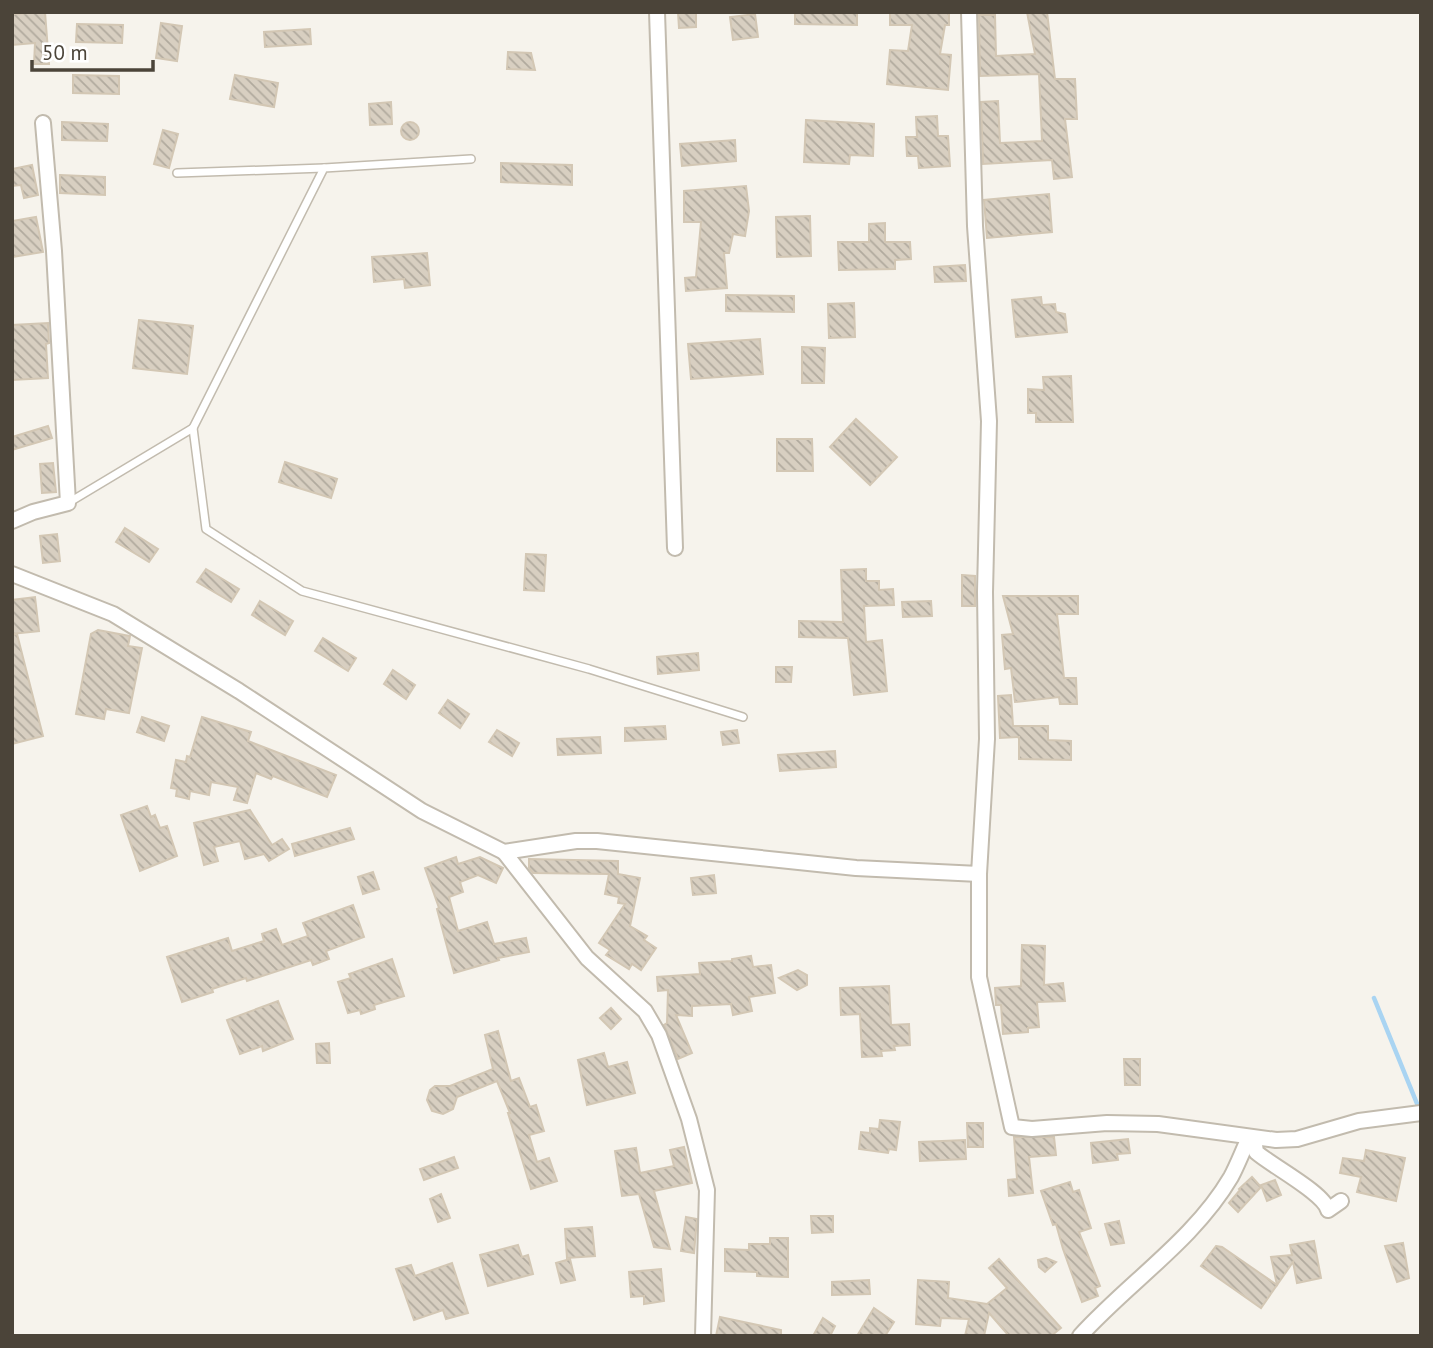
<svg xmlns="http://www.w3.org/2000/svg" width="1433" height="1348" viewBox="0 0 1433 1348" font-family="'PT Sans',sans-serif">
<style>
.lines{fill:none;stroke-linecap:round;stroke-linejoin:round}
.stream{stroke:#a9d4f2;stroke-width:4.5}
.building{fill:url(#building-back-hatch);stroke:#d3c7b4;stroke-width:2}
.service-casing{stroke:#c2bbae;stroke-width:10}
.minor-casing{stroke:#c2bbae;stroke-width:18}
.service{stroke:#fff;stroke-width:7}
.minor{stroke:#fff;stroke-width:14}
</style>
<defs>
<pattern id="building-back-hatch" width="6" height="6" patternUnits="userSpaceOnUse" patternTransform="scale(1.75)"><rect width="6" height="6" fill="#d8cfc1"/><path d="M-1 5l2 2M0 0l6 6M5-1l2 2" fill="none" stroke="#b1aa9e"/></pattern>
</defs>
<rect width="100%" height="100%" fill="#f6f3ec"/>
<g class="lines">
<polyline class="stream" points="1374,998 1420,1111"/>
</g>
<g class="building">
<polygon points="45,12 49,64 34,64 35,43 12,45 12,14"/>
<polygon points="678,12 696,12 696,27 679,28"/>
<polygon points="795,12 857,12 857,25 795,24"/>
<polygon points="890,12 949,12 949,25 945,25 940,54 951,55 948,90 887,84 890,50 908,51 912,25 890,25"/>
<polygon points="1027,12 1047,12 1055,79 1075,79 1077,119 1065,119 1072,177 1054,179 1052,160 983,164 981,102 998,101 1000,143 1042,141 1039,74 980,76 979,15 995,15 996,56 1035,54"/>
<polygon points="755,14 758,37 733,40 730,17"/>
<polygon points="161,23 182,26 177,61 156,58"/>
<polygon points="77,24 123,25 122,43 76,42"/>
<polygon points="310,29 311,44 265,47 264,32"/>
<polygon points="508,52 531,53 535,70 507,69"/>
<polygon points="73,75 119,76 119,94 73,93"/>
<polygon points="235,75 278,83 274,107 230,99"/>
<polygon points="391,102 392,124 370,125 369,104"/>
<polygon points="937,116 938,136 948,136 950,166 919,168 918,156 907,156 906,137 917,137 916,117"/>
<polygon points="806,120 874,124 873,156 850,155 849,164 804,162"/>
<polygon points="62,122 108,124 107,141 62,140"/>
<circle cx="410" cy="131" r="9"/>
<polygon points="163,130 178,134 169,168 154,164"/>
<polygon points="735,140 736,161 682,166 680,144"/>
<polygon points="501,163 572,165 572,185 501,182"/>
<polygon points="32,165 38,195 24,198 21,185 12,186 12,169"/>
<polygon points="60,175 105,177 105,195 60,193"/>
<polygon points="746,186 749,211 745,236 733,234 729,253 724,253 727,288 686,291 685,278 696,277 701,222 684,222 684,191"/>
<polygon points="1049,194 1052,232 987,238 984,200"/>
<polygon points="810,216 811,256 777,257 776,217"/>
<polygon points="36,217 43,252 12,257 12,221"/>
<polygon points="885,223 885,242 910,242 911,259 895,260 895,269 839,270 838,242 869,242 869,224"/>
<polygon points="427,253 430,285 405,288 404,279 374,282 372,257"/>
<polygon points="965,265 966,281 935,282 934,267"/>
<polygon points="726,295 794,296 794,312 726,311"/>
<polygon points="1041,297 1042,305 1055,304 1056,312 1065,314 1067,332 1016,337 1012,300"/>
<polygon points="854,303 855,337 829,338 828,304"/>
<polygon points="139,320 193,326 187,374 133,368"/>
<polygon points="48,323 49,343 46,344 48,378 12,380 12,325"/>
<polygon points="760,339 763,374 691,379 688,344"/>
<polygon points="802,347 825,348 824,383 802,383"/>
<polygon points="1071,376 1073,422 1036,422 1036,413 1028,413 1028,389 1044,390 1043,377"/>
<polygon points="856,419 897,457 870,485 830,447"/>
<polygon points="48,426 52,438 12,450 12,437"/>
<polygon points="777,439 812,439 813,471 777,471"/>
<polygon points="285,462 337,479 331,498 279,482"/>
<polygon points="53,463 56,492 42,493 40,464"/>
<polygon points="125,528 158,549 149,562 116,542"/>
<polygon points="57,534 60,561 43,563 40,536"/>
<polygon points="526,554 546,555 544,591 524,590"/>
<polygon points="206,569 239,589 231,602 197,582"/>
<polygon points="866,569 866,581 879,581 879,590 893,589 894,605 864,606 866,642 882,640 887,691 854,695 848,638 799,637 799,621 843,622 841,570"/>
<polygon points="962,575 975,576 975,606 962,606"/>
<polygon points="1003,596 1078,596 1078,614 1057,614 1064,678 1076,678 1077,704 1060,704 1059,697 1015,702 1011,668 1005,669 1002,635 1013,634"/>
<polygon points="35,597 39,631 12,634 12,600"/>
<polygon points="260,601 293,621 285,635 252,615"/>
<polygon points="931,601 932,616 903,617 902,602"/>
<polygon points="98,630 130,636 128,646 142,648 129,713 106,709 104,719 76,714 91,634"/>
<polygon points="17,634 43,736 12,744 12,635"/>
<polygon points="323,638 356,658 348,671 315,651"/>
<polygon points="698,653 699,670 658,674 657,657"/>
<polygon points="776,667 792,667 791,682 776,682"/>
<polygon points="393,670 415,685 406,699 384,684"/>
<polygon points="1011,695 1013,726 1048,726 1048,740 1071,741 1071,760 1019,759 1019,737 1000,738 998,696"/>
<polygon points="448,700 469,714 460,728 439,713"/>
<polygon points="142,717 169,726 164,741 137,732"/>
<polygon points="202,717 251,732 248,741 336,775 327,797 273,776 271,779 256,773 247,803 234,800 238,787 211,782 209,795 190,791 189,799 176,796 177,789 171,788 176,760 186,762 187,756 190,757"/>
<polygon points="665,726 666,739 625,741 625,728"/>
<polygon points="497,730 519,743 512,756 489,742"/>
<polygon points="737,730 739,743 723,745 721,732"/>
<polygon points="600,737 601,753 558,755 557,739"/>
<polygon points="835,751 836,767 780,771 778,755"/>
<polygon points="147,806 151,817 155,815 160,828 167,826 177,856 140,871 121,815"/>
<polygon points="250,810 272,845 282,839 289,849 269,861 264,854 245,859 240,841 214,847 218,861 204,865 194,823"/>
<polygon points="350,828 354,839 295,856 292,844"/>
<polygon points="456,857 458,864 480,857 503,868 496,883 478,875 460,882 463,892 449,897 458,931 487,922 494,944 526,938 529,952 498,958 499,960 454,973 437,909 439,908 425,868"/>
<polygon points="529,859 618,861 618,874 640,878 630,926 647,936 644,940 656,948 641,970 632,964 629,969 606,955 610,950 599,943 625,904 618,903 619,897 605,894 609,874 533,873 529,868"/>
<polygon points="373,872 379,889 363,894 358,877"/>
<polygon points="714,875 716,893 693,895 691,878"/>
<polygon points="353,905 364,937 326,951 329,959 313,965 311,960 247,981 246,978 212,989 213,992 182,1002 167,957 228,938 232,951 264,941 262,934 276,929 282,945 308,936 303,923"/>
<polygon points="1022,945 1045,946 1044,985 1063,983 1065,1001 1037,1002 1039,1027 1028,1028 1028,1032 1003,1034 1001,1005 996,1005 995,988 1021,986"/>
<polygon points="751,956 753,967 771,965 775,993 749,997 752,1011 733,1015 731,1004 692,1006 692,1016 676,1015 692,1053 678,1059 664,1025 667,1023 668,990 658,991 657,977 700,974 699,963 732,961 732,959"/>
<polygon points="392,959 404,996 374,1005 375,1009 361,1014 360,1010 348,1013 338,982 351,978 349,974"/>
<polygon points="798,970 807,975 807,985 797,990 779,978"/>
<polygon points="889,986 891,1025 909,1024 910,1045 894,1046 895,1050 881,1051 882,1056 862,1057 860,1014 841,1015 840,988"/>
<polygon points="278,1001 293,1039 263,1051 262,1046 240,1054 227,1020"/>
<polygon points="611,1008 621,1019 611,1029 600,1018"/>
<polygon points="498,1031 511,1081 519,1078 530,1107 536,1105 544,1131 529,1135 537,1162 549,1158 557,1181 531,1189 508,1113 510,1113 497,1081 457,1097 453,1109 443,1114 432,1111 427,1100 430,1090 435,1086 450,1086 493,1069 485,1035"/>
<polygon points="329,1043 330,1063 317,1063 316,1044"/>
<polygon points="604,1053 608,1067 627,1062 635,1093 587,1105 578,1060"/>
<polygon points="1124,1059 1140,1059 1140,1085 1125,1085"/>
<polygon points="880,1120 900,1122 896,1150 889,1149 888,1153 859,1149 861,1132 870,1133 870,1128 879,1129"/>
<polygon points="967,1123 983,1123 983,1147 968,1147"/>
<polygon points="1014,1137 1054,1137 1056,1155 1029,1157 1033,1193 1009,1196 1008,1180 1017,1179"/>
<polygon points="1128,1139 1130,1153 1117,1154 1118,1160 1093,1163 1091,1143"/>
<polygon points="965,1140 966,1159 920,1161 919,1142"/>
<polygon points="684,1147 692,1183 654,1191 670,1249 654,1247 639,1194 622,1196 615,1151 636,1148 640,1173 674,1166 670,1150"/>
<polygon points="1366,1150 1405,1158 1396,1201 1357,1192 1361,1177 1340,1173 1343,1158 1364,1161"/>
<polygon points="454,1157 458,1168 424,1180 420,1169"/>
<polygon points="1252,1177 1261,1187 1238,1212 1229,1203 1240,1190 1239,1189"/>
<polygon points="1275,1180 1281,1195 1267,1201 1261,1185"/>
<polygon points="1070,1182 1073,1192 1079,1190 1091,1228 1079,1232 1100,1286 1095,1288 1098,1296 1082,1302 1063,1249 1056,1224 1053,1225 1041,1191"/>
<polygon points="441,1194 450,1218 438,1222 430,1199"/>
<polygon points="811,1216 833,1216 833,1232 812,1233"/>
<polygon points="686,1217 697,1219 694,1253 681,1251"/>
<polygon points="1119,1221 1124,1243 1111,1245 1105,1224"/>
<polygon points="592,1227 595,1256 567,1258 565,1229"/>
<polygon points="770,1238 788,1238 788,1277 757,1276 757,1272 725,1271 725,1249 749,1250 749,1244 770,1244"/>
<polygon points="1314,1241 1321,1278 1297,1283 1293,1262 1277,1285 1271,1257 1292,1255 1290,1245"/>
<polygon points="1403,1243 1409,1278 1397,1282 1385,1246"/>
<polygon points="518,1245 522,1257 528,1255 533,1274 488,1286 480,1255"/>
<polygon points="1216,1246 1222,1247 1277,1285 1261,1308 1201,1266"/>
<polygon points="1046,1258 1056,1262 1045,1272 1039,1267 1038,1260"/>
<polygon points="570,1259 575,1280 561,1283 556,1263"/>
<polygon points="999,1259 1061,1328 1051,1336 1009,1336 989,1313 984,1336 965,1336 969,1319 941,1318 940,1326 916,1324 918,1280 949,1282 948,1298 987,1304 1007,1288 989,1268"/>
<polygon points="452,1263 468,1313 446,1319 443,1310 414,1320 396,1269 411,1265 415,1276"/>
<polygon points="661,1269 664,1301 644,1304 644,1296 631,1297 629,1272"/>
<polygon points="869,1280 870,1294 832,1295 832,1282"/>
<polygon points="874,1308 894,1322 885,1336 857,1336"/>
<polygon points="720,1317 781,1330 781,1336 716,1336"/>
<polygon points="823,1318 835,1326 830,1336 813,1336"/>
</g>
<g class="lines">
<defs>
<g id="service">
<polyline points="177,173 324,168"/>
<polyline points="193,428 206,529 302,591 589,669 743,717"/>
<polyline points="68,503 193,428 324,168 471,159"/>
</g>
<g id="minor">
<polyline points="657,12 675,548"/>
<polyline points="12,521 33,512 68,503 54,251 43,123"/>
<polyline points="12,574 113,614 239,691 422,811 504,852 576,841 597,841 856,868 979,874 987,739 985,592 989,421 975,226 969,12"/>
<polyline points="504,852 587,958 645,1011 659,1035 689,1119 707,1190 703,1336"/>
<polyline points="979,874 979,977 1012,1127 1032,1129 1107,1123 1158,1124 1276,1140 1297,1139 1359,1121 1421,1113"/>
<path d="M1254 1138 1256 1152C1272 1166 1324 1193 1328 1210L1341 1201"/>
<path d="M1080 1336C1129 1282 1194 1240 1231 1177 1238 1164 1243 1150 1249 1138"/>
</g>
</defs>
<use href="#service" class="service-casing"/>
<use href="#minor" class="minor-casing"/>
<use href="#service" class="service"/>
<use href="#minor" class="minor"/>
</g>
<rect width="1433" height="1348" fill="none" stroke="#4b4439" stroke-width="28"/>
<path d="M32 60v10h121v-10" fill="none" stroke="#4b4439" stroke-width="3.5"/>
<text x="42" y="60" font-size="21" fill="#4b4439" stroke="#ffffff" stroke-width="5" paint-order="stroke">50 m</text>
</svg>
